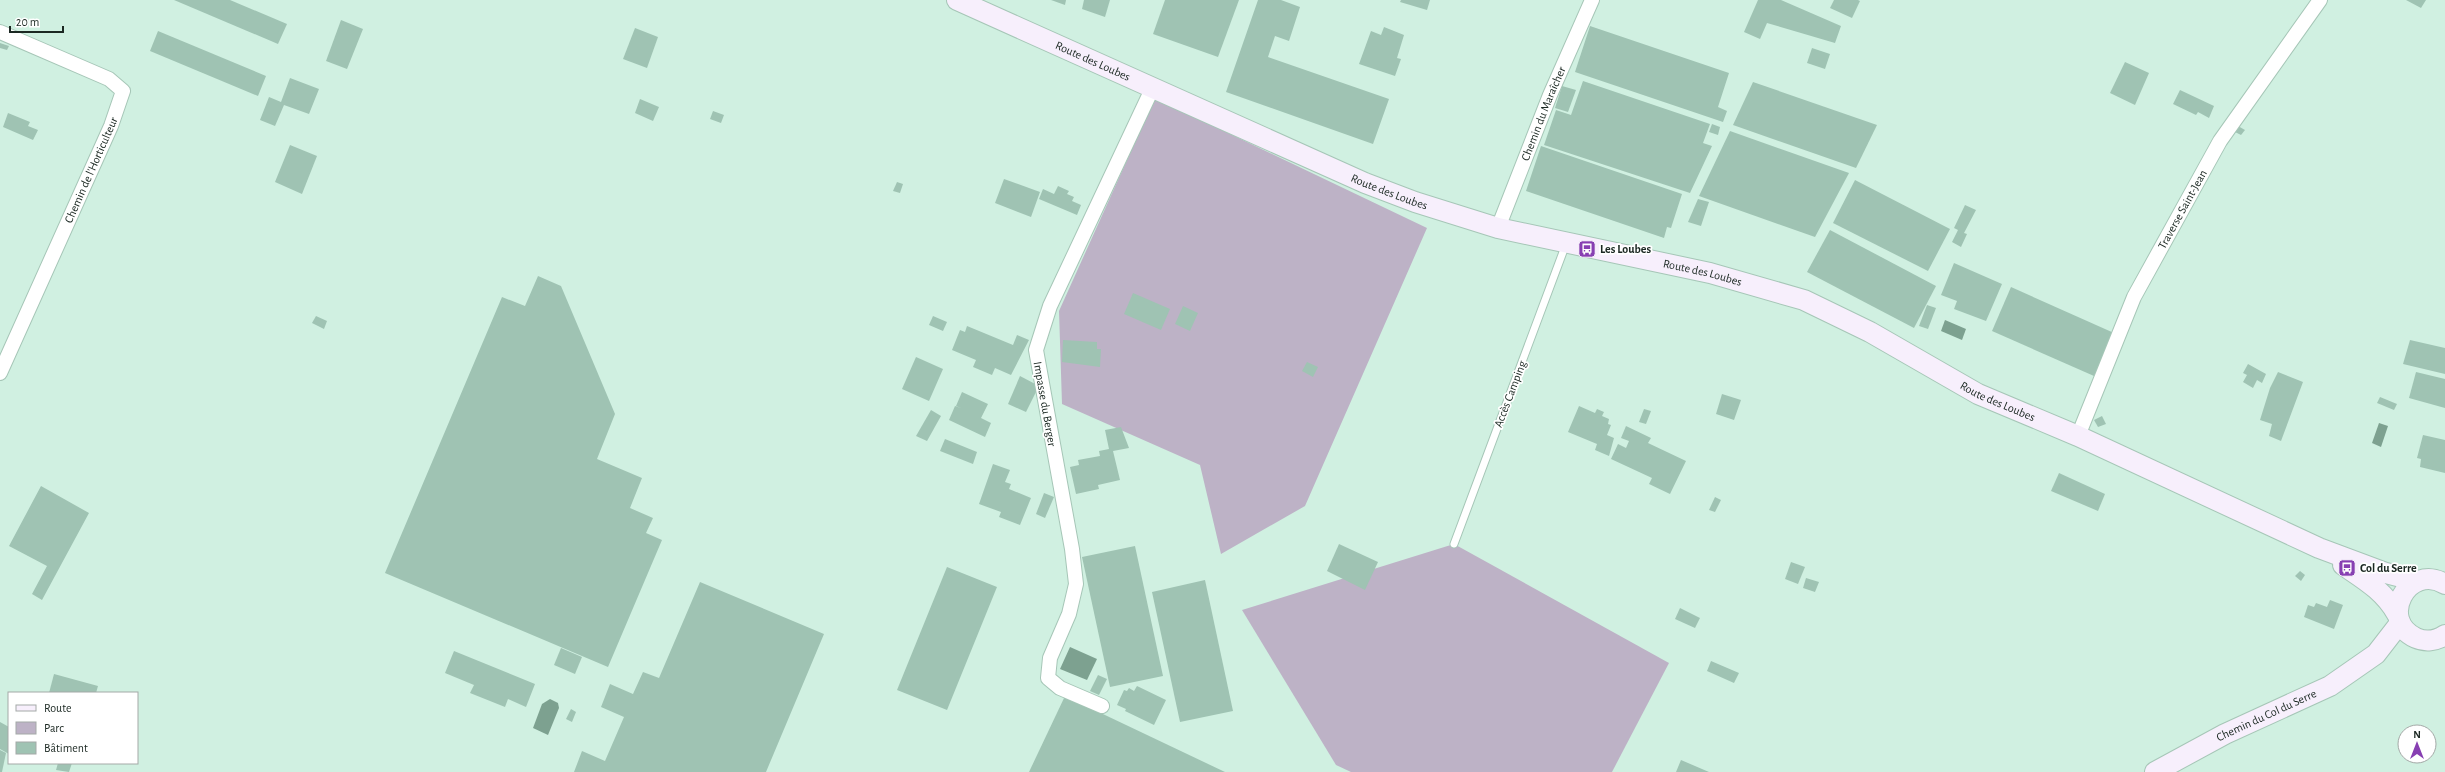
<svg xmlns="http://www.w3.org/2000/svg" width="2445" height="772" viewBox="0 0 2445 772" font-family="'Alegreya Sans',sans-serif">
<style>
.green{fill:#bdb2c6}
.water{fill:#7da190}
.building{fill:#9fc3b3}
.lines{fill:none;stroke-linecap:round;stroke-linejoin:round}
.lane-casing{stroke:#a6c6b7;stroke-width:9}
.street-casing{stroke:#a6c6b7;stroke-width:16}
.secondary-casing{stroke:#a6c6b7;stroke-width:22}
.lane{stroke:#fff;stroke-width:7}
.street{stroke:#fff;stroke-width:14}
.secondary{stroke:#f7effc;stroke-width:20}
.labels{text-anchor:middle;stroke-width:3.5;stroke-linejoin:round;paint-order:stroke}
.street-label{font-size:12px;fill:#1b2822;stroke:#fff}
.poi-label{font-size:12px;font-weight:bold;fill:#1b2822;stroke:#fff;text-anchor:start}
</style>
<rect width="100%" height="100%" fill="#d0f0e1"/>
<g class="green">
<polygon points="1155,98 1427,228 1305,506 1221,554 1200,465 1062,404 1059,311"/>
<polygon points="1454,544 1669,663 1612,772 1351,772 1336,765 1242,610"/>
</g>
<g class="water">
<polygon points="1945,320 1966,329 1962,340 1941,331"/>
<polygon points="2379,423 2388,426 2381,447 2372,443"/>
<polygon points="1070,647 1097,659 1087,680 1060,669"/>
<polygon points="550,699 558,703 559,708 548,735 533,728 542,704"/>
</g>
<g class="building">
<polygon points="174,0 230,0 287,24 278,44"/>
<polygon points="1051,0 1066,0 1065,5"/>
<polygon points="1084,0 1110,0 1105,17 1082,9"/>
<polygon points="1165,0 1239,0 1218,57 1153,34"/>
<polygon points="1258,0 1281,0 1300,7 1289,41 1275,36 1268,57 1389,99 1373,144 1226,92"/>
<polygon points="1401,0 1430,0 1427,10 1400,2"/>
<polygon points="1758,0 1781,0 1841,26 1835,43 1767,23 1760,39 1744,32"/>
<polygon points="1834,0 1858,0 1860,1 1852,18 1830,8"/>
<polygon points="2406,0 2426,0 2421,8"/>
<polygon points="341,20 363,29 347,69 326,61"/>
<polygon points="1590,26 1729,73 1718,107 1727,111 1723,122 1575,72"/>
<polygon points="1384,27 1404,35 1397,58 1401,59 1395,76 1359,64 1371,31 1381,35"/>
<polygon points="635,28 658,37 647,68 623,59"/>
<polygon points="158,31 266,76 258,96 150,51"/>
<polygon points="0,43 9,46 7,50 0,48"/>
<polygon points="1812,48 1830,54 1825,69 1807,63"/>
<polygon points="2125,62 2149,73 2135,105 2110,93"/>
<polygon points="290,78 319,89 309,114 284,105 275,126 260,120 269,97 281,102"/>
<polygon points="1583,81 1710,124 1703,143 1712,146 1690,193 1544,145 1556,110 1571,115"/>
<polygon points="1753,82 1877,125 1856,168 1733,125"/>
<polygon points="1562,86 1576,90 1568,112 1555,108"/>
<polygon points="2180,90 2214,106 2209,118 2198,112 2196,115 2173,104"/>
<polygon points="640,99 659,107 653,121 635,113"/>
<polygon points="713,111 724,115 721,123 710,119"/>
<polygon points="8,113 30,122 28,126 38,130 33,140 3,127"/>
<polygon points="1712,124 1720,127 1718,135 1709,132"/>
<polygon points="2238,126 2245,130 2241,135 2235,132"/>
<polygon points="1730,131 1849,173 1815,237 1699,196"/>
<polygon points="290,145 317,156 302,194 275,182"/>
<polygon points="1541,146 1682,194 1671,228 1667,227 1664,238 1526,191"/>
<polygon points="1004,179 1040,192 1031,217 995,203"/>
<polygon points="1855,180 1950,229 1928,271 1833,223"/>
<polygon points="897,182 903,184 900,193 893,191"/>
<polygon points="1058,186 1069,191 1067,194 1074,197 1072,201 1081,205 1077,215 1039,199 1043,189 1054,194"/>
<polygon points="1698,199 1709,202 1701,226 1688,222"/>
<polygon points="1965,205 1976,210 1964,233 1967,234 1961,247 1952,242 1958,230 1954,228"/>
<polygon points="1830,230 1936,286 1914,328 1807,272"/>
<polygon points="1954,263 2002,284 1986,321 1954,309 1957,301 1941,295"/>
<polygon points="538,276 561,286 615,414 597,459 642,478 630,508 653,518 646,533 662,540 608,667 385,573 502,297 525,306"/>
<polygon points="2011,287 2114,333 2094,376 1992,331"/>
<polygon points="1133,293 1170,309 1161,330 1124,314"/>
<polygon points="1927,305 1936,308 1928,329 1919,326"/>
<polygon points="1183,306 1198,313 1190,331 1175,324"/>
<polygon points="316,316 327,321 324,329 312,323"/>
<polygon points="933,316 947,322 943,331 929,325"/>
<polygon points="967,326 1013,345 1017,335 1029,340 1011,375 995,368 992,375 973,367 976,360 952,350 960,330 965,332"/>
<polygon points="1063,340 1097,342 1097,349 1101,349 1100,367 1062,362"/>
<polygon points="2410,340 2445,348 2445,374 2403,364"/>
<polygon points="916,357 943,369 929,401 902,389"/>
<polygon points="1307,362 1318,367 1313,377 1302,371"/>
<polygon points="2248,364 2266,374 2262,383 2257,380 2253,388 2243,382 2247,375 2243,373"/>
<polygon points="2278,372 2303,382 2281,441 2269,436 2272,424 2260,420 2270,388"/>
<polygon points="2416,372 2445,379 2445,408 2409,398"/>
<polygon points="1020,376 1039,386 1026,412 1008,404"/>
<polygon points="962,392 988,404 981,418 975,415 991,423 985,437 949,420 955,406 961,408 956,406"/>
<polygon points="1722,394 1741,400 1734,420 1716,414"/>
<polygon points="2380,397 2397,404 2394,410 2377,403"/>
<polygon points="1579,406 1595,413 1597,409 1604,412 1602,416 1609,419 1608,424 1611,425 1607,435 1614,438 1609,456 1595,450 1597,444 1568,432"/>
<polygon points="1644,409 1651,411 1646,424 1639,422"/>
<polygon points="931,410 941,416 927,441 916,436"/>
<polygon points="2102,416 2106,424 2098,427 2094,420"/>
<polygon points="1626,426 1651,438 1648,443 1686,461 1670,494 1649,484 1652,478 1611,459 1618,444 1626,448 1629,441 1621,438"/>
<polygon points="1121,427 1129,448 1113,451 1120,480 1098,485 1099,489 1076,494 1070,467 1079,465 1078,460 1100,456 1099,451 1109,449 1105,430"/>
<polygon points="2423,435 2445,440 2445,473 2420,467 2421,459 2417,458"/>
<polygon points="945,439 977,452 973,464 940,451"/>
<polygon points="993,464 1010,470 1005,482 1011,484 1009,489 1031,498 1020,525 999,517 1001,512 979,504"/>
<polygon points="2059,473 2105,494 2098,511 2051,491"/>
<polygon points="41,486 89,513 42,600 32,594 47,566 9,546"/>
<polygon points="1044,493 1054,497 1045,518 1036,514"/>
<polygon points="1715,497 1721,500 1715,512 1709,510"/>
<polygon points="1339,544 1378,562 1365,590 1327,571"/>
<polygon points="1135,546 1163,676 1110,687 1082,557"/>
<polygon points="1791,562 1805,567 1798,584 1785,579"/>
<polygon points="947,567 997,587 947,710 897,690"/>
<polygon points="2300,571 2305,575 2301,581 2295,576"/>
<polygon points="1806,578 1819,582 1815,592 1803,588"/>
<polygon points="1205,580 1233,711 1180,722 1152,592"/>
<polygon points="700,582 824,634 766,772 574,772 582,751 605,761 624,717 601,707 610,684 633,694 643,672 659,678"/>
<polygon points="2330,600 2343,605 2334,629 2304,617 2308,605 2314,607 2316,603 2327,607"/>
<polygon points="1680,608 1700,618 1695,628 1675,619"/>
<polygon points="561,648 582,657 575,674 554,665"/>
<polygon points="454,651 535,684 526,707 508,699 505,707 470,693 474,685 445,673"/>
<polygon points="1711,661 1739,673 1734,683 1707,671"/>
<polygon points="54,674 98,686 96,693 49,693"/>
<polygon points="1098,675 1107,679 1099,695 1090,691"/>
<polygon points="1137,686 1166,700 1154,725 1125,711 1126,709 1117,705 1124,690 1127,691 1129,688 1134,691"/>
<polygon points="1065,696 1225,772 1029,772"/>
<polygon points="571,709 576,712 572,722 566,719"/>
<polygon points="0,722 9,727 9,754 0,749"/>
<polygon points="0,750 6,753 2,772 0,772"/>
<polygon points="1681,760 1709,772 1676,772"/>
<polygon points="58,763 72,763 69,772 56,770"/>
</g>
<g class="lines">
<defs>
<polyline id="lane" points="1454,544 1566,244"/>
<g id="street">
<polyline points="0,32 109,79 123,91 111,126 0,373"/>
<path id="s1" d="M1498 228 1550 95 1592 0"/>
<path id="s2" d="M2078 436 2134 297 2220 141 2320 0"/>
<polyline points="1102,706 1060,688 1048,678 1050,658 1069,614 1076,584 1072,549 1036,350 1050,306 1153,87"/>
</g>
<g id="secondary">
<path id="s3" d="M957 0 1365 183 1415 202 1498 228 1710 273 1804 300 1870 332 1978 394 2078 436 2319 548 2386 573 2417 581"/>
<path d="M2343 565C2365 580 2384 591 2397 614"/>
<path d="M2445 584C2408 562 2377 620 2416 638 2425 642 2436 641 2445 635"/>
<path id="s4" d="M2155 772 2225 734 2330 686 2376 654 2400 623"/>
</g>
</defs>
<use href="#lane" class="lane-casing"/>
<use href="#street" class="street-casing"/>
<use href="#secondary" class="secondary-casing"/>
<use href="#lane" class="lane"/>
<use href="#street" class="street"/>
<use href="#secondary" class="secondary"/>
</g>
<defs>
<symbol id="bus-square" viewBox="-11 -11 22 22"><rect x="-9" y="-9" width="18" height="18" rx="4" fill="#873fb2" stroke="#fff"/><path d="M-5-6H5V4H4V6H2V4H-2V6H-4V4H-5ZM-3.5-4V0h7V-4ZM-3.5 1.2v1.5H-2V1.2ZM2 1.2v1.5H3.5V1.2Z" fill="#fff"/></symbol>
</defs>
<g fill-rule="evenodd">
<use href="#bus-square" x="1577" y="239" width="20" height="20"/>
<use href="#bus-square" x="2337" y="558" width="20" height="20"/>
</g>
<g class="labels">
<g class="street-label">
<text dy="4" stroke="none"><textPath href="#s3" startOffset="149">Route des Loubes</textPath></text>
<text dy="4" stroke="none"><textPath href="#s1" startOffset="123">Chemin du Maraîcher</textPath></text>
<text transform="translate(91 170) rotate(-66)" y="4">Chemin de l'Horticulteur</text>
<text dy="4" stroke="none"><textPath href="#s3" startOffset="473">Route des Loubes</textPath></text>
<text dy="4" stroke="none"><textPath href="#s2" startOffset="250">Traverse Saint-Jean</textPath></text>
<text dy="4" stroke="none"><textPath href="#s3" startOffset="797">Route des Loubes</textPath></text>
<text transform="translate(1510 394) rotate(-69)" y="4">Accès Camping</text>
<text dy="4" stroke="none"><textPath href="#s3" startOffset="1121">Route des Loubes</textPath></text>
<text transform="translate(1045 404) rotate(80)" y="4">Impasse du Berger</text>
<text dy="4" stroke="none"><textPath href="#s4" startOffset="125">Chemin du Col du Serre</textPath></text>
</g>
<g class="poi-label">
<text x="1600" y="253">Les Loubes</text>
<text x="2360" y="572">Col du Serre</text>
</g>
</g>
<rect x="8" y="692" width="130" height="72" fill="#ffffff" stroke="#a4a9a7"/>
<rect x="16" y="705" width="20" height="6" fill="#f7effc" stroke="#a4a9a7"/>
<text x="44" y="712" font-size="12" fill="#1b2822">Route</text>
<rect x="16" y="722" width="20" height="12" fill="#bdb2c6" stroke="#a4a9a7"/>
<text x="44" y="732" font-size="12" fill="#1b2822">Parc</text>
<rect x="16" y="742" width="20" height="12" fill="#9fc3b3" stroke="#a4a9a7"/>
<text x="44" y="752" font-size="12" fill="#1b2822">Bâtiment</text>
<g transform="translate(2417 744)"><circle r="19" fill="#ffffff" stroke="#a4a9a7"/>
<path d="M0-3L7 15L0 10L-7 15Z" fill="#873fb2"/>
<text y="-6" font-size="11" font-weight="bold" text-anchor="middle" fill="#1b2822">N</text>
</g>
<path d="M10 26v6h53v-6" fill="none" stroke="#1b2822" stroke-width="2"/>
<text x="16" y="26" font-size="12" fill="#1b2822" stroke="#ffffff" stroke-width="3" paint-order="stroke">20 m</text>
</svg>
